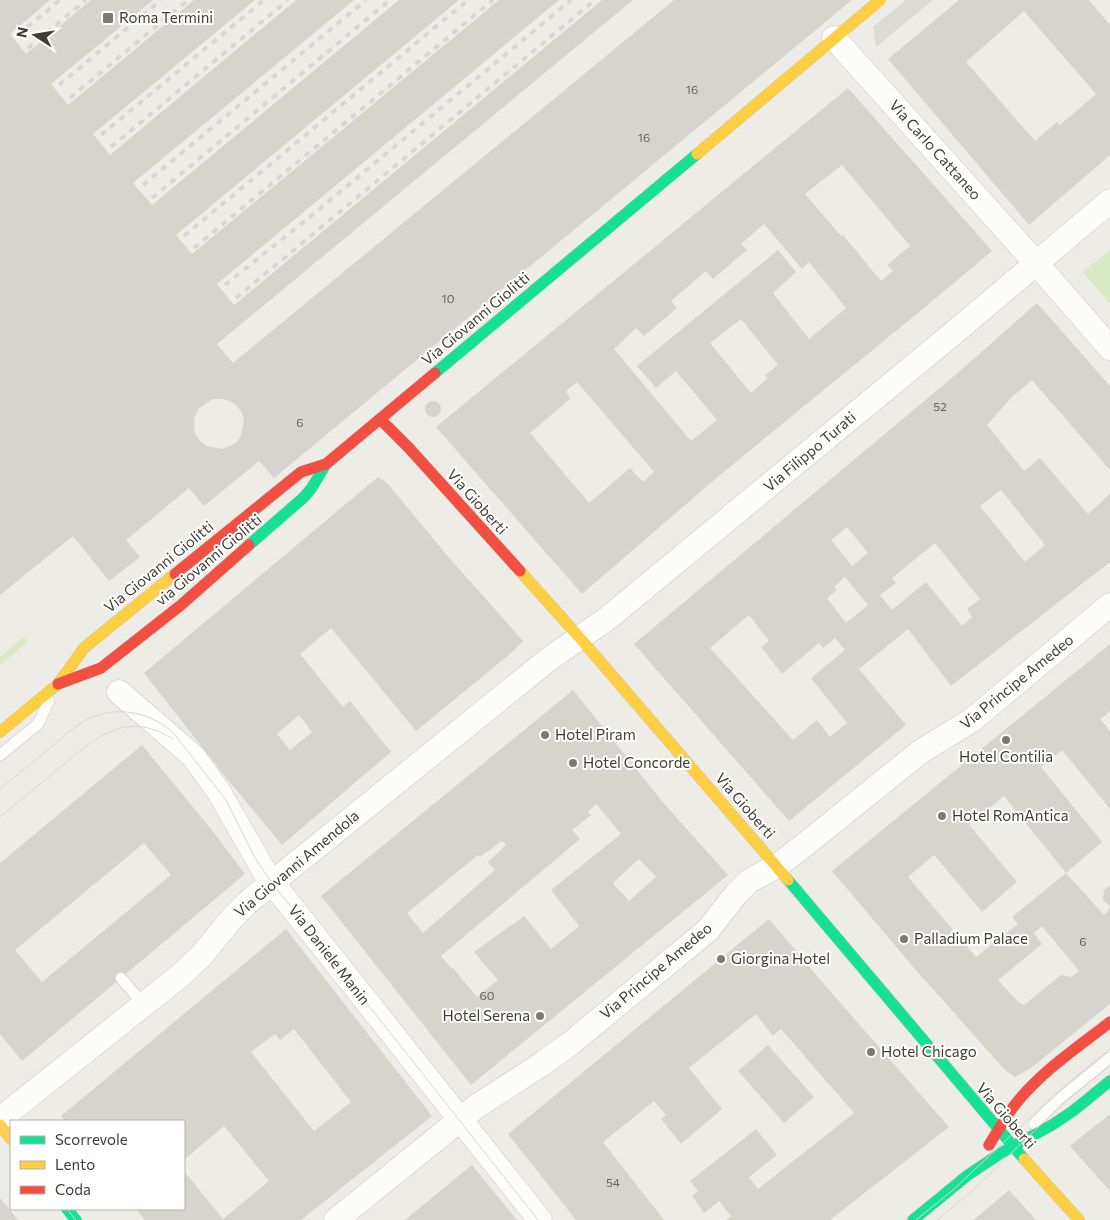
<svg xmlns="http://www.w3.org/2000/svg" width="1110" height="1220" viewBox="0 0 1110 1220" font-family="Commissioner,sans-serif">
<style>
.green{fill:#d9e8c5}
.parking{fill:#dddbd6}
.building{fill:#d7d4ce;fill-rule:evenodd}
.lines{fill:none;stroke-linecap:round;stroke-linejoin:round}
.lane-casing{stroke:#cac8c2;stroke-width:12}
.street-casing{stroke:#cac8c2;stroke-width:25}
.fast-casing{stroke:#cdc9bd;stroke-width:12}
.slow-casing{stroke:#cdc9bd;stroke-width:12}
.jam-casing{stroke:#cdc9bd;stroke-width:12}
.lane{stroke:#fcfcfb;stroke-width:11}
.street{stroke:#fcfcfb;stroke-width:24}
.fast{stroke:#16e098;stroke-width:11}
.slow{stroke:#ffcf43;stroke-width:11}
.jam{stroke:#f24e42;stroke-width:11}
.tram{stroke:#d7d7d6;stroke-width:1}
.rail{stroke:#d7d7d6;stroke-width:4;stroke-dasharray:6 6;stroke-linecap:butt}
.poi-dot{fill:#7e7a72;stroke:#fff;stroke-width:2}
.labels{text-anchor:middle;stroke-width:4;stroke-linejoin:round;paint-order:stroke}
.number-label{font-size:12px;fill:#68645a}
.poi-label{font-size:15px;fill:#423d33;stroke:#fff;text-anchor:start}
.street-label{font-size:15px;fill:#423d33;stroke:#fff}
</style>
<rect width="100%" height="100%" fill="#eeece6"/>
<g class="green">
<polygon points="1110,250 1110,304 1083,272"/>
<polygon points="24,637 28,642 0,665 0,657"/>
</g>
<polygon class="parking" points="906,0 933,0 876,47 873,27"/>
<g class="building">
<path d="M0 0H50L10 34 26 54 91 0H153L51 84 68 105 194 0H255L93 134 110 155 296 0H354L133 183 152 205 399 0H459L176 235 192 254 499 0H559L217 284 234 305 602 0H633L217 344 233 363 674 0H852L274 478 259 461 204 506 189 488 126 540 140 557 109 581 73 536 0 595ZM213 399H222L230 401 237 406 242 413 244 420 241 436 236 443 222 449 206 446 199 440 195 433 194 425 195 416 199 408Z"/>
<path d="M959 0H1089L1110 25V155L1029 225 888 59ZM1024 11 1096 94 1060 125 1057 122 1035 141 966 62Z"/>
<path d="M848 88 992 251 924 308 720 475 582 594 436 427ZM842 165 910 246 887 265 893 271 881 281 843 235 841 236 805 194ZM764 224 802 269 809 262 846 308 809 339 773 293 796 272 778 250 637 366 656 388 676 371 717 420 691 441 614 349 636 328 644 336 677 308 671 301 706 271 713 279 747 250 741 244ZM741 319 778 365 765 375 768 378 751 393 710 343ZM577 382 654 472 643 482 630 468 589 503 530 433 570 399 566 391Z"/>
<path d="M1037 303 1110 386V470L1032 380 1010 399 987 425 1024 471 1040 458 1088 514 1110 494V562L951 686 908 629 859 669 906 725 789 821 634 644 954 376ZM1001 490 1045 545 1025 562 980 506ZM847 527 868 553 852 566 831 540ZM935 543 980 599 967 609 972 617 962 626 926 582 892 610 880 595 896 583 892 578ZM845 577 868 605 846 623 827 598 837 590 834 587ZM749 615 769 641 761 647 782 674 819 643 823 648 835 638 845 650 811 678 847 723 830 737 817 720 793 740 710 648Z"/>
<circle cx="433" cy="409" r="8"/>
<path d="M378 477 388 484 445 553 523 641 510 654 416 731 331 628 300 654 343 707 350 701 391 752 282 845 228 780 144 673ZM299 715 312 732 290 750 277 734Z"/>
<path d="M1110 644V711L1100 719 1110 731V809L1062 750 1041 767 1102 842 1066 873 1004 796 969 825 1017 882 982 912 934 855 908 877 976 957 1018 924 1012 917 1066 873 1104 915 1110 908V1004L1031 1068 1015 1077 1005 1070 915 969 832 871ZM1042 926 1079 971 1072 977 1061 975 1024 1005 1018 1002 998 980 1042 944 1034 933Z"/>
<path d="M573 690 661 800 728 875 471 1085 321 896ZM596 804 621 834 551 890 579 926 551 949 524 916 474 952 498 980 477 997 453 968 452 969 441 956 580 839 572 830 591 815 588 812ZM502 841 506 845 488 862 495 870 423 933 407 913 478 855 480 857ZM639 859 656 877 629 901 613 883Z"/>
<path d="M142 745 211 829 245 874 22 1061 0 1034V863ZM144 843 171 875 42 982 15 950Z"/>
<polygon points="1110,885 1110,906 1103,900 1104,890"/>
<polygon points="769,919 829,990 949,1127 830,1220 726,1220 731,1216 719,1201 704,1213 692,1196 698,1191 690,1181 756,1129 777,1155 749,1177 758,1189 854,1113 781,1029 773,1036 756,1014 689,1068 722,1109 681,1144 661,1119 666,1115 654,1101 603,1142 664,1220 576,1220 508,1134"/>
<path d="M286 929 432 1116 301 1220H145L136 1209H184V1171L223 1219 269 1181 224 1126 184 1160V1121H65L61 1116ZM294 1029 351 1102 314 1131 251 1052 275 1034 280 1040Z"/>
<polygon points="768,1045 814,1097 784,1123 738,1071"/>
<polygon points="1110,1114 1110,1191 1070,1146"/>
<polygon points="472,1165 517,1220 405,1220 450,1183"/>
<polygon points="1009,1190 1036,1220 973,1220 982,1213"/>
<polygon points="0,1198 18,1220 0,1220"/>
</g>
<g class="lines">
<defs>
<g id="lane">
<polyline points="0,755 38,724 49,701"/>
<polyline points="121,978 144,1005"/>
<polyline points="1034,1124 1061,1098 1110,1058"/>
</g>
<g id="street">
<polyline points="834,38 1036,263 1110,348"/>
<polyline points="119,692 193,756 219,792 267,876 540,1220"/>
<polyline points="0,1119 181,975 202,955 232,918 247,903 549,659 608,618 956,331 1110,201"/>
<polyline points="336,1220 477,1106 542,1064 571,1043 708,930 736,894 749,881 777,866 807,843 920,752 972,720 1110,605"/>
</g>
<g id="fast">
<polyline points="435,373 697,154"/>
<polyline points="249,545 303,498 311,489 326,464"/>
<polyline points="788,880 1024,1159"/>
<polyline points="67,1209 76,1220"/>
<polyline points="913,1220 968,1175 1001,1153 1052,1125 1073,1111 1110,1081"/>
</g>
<g id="slow">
<polyline points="697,154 880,0"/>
<polyline points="520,571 580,638 788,880"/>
<polyline points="0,732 58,684 84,648 175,574"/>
<polyline points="0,1125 11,1139"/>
<polyline points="1024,1159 1079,1220"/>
</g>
<g id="jam">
<polyline points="380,419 409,448 520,571"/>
<polyline points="175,574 301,472 326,464 435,373"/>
<polyline points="58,684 101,668 181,605 249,545"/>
<path d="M989 1145C997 1132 1005 1118 1014 1106 1040 1072 1077 1048 1110 1022"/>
</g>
</defs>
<use href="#lane" class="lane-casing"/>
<use href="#street" class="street-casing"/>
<use href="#fast" class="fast-casing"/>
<use href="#slow" class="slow-casing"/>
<use href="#jam" class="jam-casing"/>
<use href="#lane" class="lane"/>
<use href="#street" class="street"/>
<use href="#fast" class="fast"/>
<use href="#slow" class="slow"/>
<use href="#jam" class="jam"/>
<g class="tram">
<path d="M0 789C17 775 33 762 50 748 63 737 75 725 90 718 119 705 154 713 175 735L226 800 255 858 272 883 538 1220"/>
<path d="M0 817C19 801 38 786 57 770 93 740 125 708 173 739"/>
<polyline points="0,1125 11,1139"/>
<polyline points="67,1209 76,1220"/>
<polyline points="916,1220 953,1190 1056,1093 1110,1049"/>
<polyline points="937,1220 971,1192 1064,1102 1110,1065"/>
</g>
<g class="rail">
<polyline points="18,35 60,0"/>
<polyline points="28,48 86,0"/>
<polyline points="59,85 161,0"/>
<polyline points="70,98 188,0"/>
<polyline points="101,135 264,0"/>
<polyline points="111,147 288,0"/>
<polyline points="143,185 366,0"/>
<polyline points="152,198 390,0"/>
<polyline points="184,236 468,0"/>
<polyline points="194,248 493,0"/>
<polyline points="225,285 316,212 571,0"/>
<polyline points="236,298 595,0"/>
</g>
</g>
<g class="poi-dot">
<rect x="102" y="12" width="12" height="12" rx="2.5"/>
<circle cx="545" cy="735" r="5"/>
<circle cx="1006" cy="740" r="5"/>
<circle cx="573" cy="763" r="5"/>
<circle cx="942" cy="816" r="5"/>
<circle cx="904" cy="939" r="5"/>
<circle cx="721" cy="959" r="5"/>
<circle cx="540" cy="1016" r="5"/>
<circle cx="871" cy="1052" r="5"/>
</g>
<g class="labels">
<g class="number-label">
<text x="692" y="94">16</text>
<text x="644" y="142">16</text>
<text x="448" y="303">10</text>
<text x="940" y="411">52</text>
<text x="300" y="427">6</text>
<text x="1083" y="946">6</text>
<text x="487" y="1000">60</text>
<text x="613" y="1187">54</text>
</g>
<g class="poi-label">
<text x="119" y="23">Roma Termini</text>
<text x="555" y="740">Hotel Piram</text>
<text x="1006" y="762" text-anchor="middle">Hotel Contilia</text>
<text x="583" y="768">Hotel Concorde</text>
<text x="952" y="821">Hotel RomAntica</text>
<text x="914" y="944">Palladium Palace</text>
<text x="731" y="964">Giorgina Hotel</text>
<text x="530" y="1021" text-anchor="end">Hotel Serena</text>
<text x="881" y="1057">Hotel Chicago</text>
</g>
<g class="street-label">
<text transform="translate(935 150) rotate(48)" y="5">Via Carlo Cattaneo</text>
<text transform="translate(476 319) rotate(-40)" y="5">Via Giovanni Giolitti</text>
<text transform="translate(810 452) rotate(-40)" y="5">Via Filippo Turati</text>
<text transform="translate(477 502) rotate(48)" y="5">Via Gioberti</text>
<text transform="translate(209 560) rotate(-40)" y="5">via Giovanni Giolitti</text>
<text transform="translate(159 567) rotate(-39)" y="5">Via Giovanni Giolitti</text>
<text transform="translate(1017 682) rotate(-39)" y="5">Via Principe Amedeo</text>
<text transform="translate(745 806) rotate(49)" y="5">Via Gioberti</text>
<text transform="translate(297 864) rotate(-40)" y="5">Via Giovanni Amendola</text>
<text transform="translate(329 955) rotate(52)" y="5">Via Daniele Manin</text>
<text transform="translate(656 971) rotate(-40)" y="5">Via Principe Amedeo</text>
<text transform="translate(1006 1116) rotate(49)" y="5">Via Gioberti</text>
</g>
</g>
<rect x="10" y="1120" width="175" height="90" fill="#ffffff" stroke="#b3b1ad"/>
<rect x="20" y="1136" width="25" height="8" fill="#16e098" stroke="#b3b1ad"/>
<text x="55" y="1145" font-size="15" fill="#423d33">Scorrevole</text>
<rect x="20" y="1161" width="25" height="8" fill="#ffcf43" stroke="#b3b1ad"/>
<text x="55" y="1170" font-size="15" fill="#423d33">Lento</text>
<rect x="20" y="1186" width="25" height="8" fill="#f24e42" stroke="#b3b1ad"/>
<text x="55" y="1195" font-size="15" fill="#423d33">Coda</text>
<g transform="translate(35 35) rotate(282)" stroke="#ffffff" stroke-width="4" paint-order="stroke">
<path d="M0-4L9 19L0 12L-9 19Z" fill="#423d33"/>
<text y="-8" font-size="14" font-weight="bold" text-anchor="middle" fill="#423d33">N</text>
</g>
</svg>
